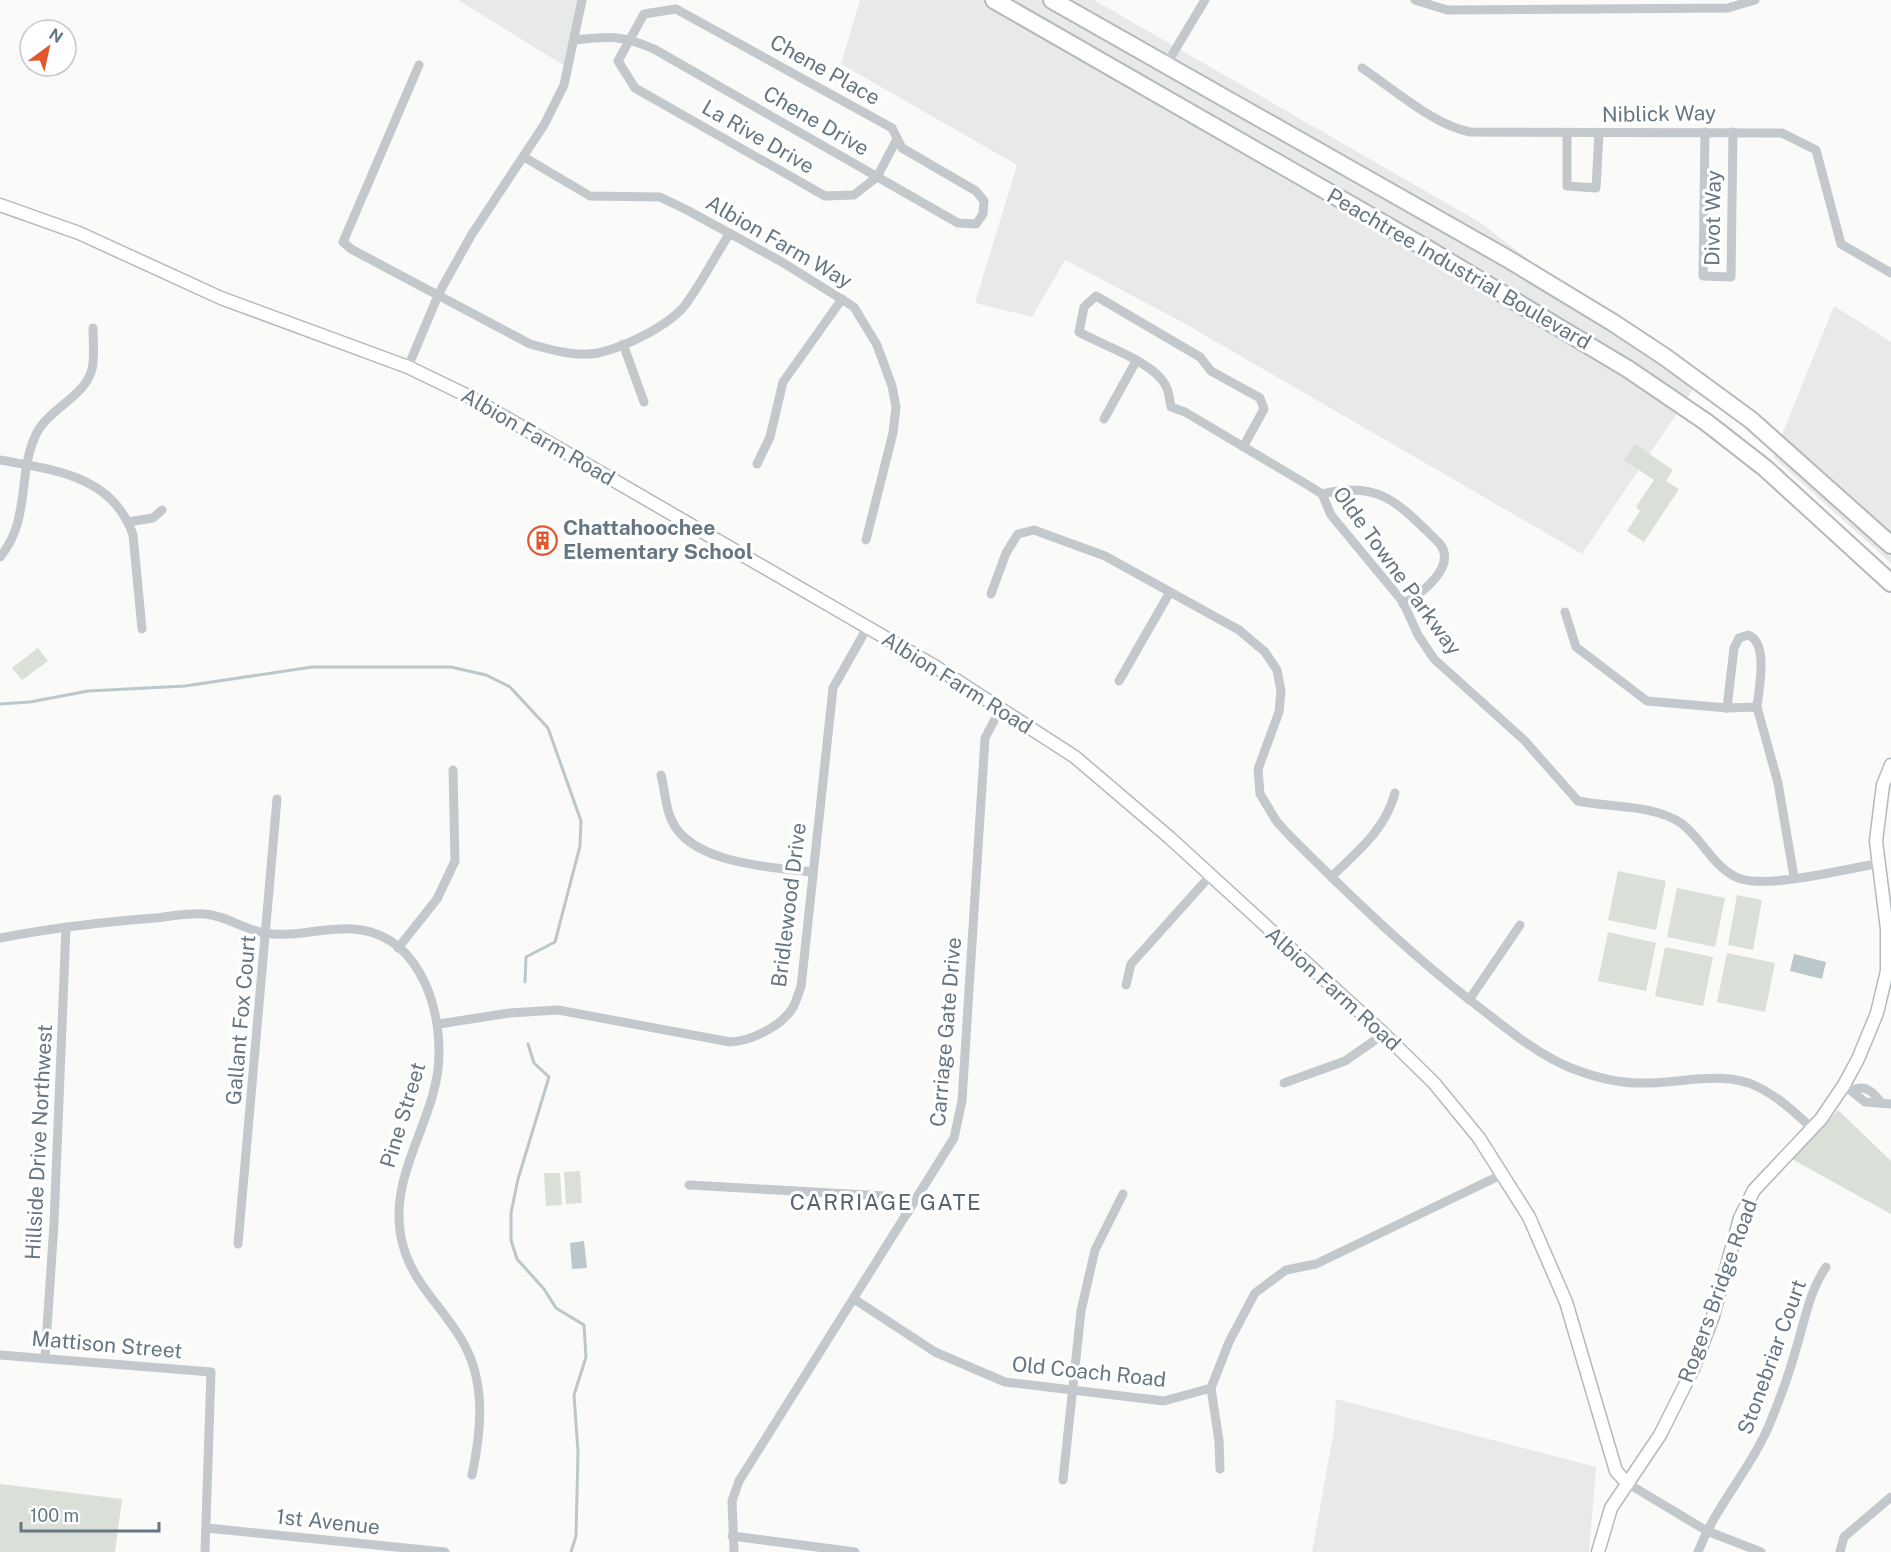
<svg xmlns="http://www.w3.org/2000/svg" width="1891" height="1552" viewBox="0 0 1891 1552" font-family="'Public Sans',sans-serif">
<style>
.built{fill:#e8e9e9}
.green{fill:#dadfd7}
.water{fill:#bbc7cb}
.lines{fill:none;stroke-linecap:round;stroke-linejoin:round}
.stream{stroke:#bbc7cb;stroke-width:3}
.secondary-casing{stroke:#b3babf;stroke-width:15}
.highway-casing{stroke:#b4b9bd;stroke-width:20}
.street{stroke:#c3c8cc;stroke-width:9}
.secondary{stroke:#fff;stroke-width:12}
.highway{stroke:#fff;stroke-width:16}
.labels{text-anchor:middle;stroke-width:6;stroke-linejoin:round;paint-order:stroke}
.street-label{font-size:21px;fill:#657683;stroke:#fff}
.poi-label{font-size:21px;font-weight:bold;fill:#657683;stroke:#fff;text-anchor:start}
.neighbourhood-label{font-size:22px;letter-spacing:1.5px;fill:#57646e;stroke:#fff}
</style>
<rect width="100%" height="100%" fill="#fafaf8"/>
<g class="built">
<polygon points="458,0 587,0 568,68"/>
<polygon points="860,0 1094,0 1481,223 1694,388 1582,554 1182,322 1065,260 1032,317 975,303 1017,165 841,64"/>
<polygon points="1834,306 1891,342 1891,563 1773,457"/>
<polygon points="1336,1399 1596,1467 1589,1552 1312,1552 1334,1430"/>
</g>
<g class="green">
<polygon points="1635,444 1673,470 1666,481 1679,489 1644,542 1627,531 1640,511 1636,507 1654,480 1624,460"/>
<polygon points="38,648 48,661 22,680 12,668"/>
<polygon points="1618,871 1666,881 1656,930 1608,920"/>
<polygon points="1677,888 1725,898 1715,947 1667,937"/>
<polygon points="1737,895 1762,900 1753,950 1728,945"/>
<polygon points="1608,932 1656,943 1646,991 1598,981"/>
<polygon points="1665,947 1713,957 1703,1006 1655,996"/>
<polygon points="1727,953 1775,963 1765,1012 1717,1002"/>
<polygon points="1838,1110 1891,1161 1891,1214 1790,1158 1822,1129"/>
<polygon points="580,1171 582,1203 566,1204 564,1172"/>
<polygon points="544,1173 560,1173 562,1205 546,1206"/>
<polygon points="0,1484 122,1499 115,1552 0,1552"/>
</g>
<g class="water">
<polygon points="1794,954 1826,962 1822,979 1790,971"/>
<polygon points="584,1241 587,1268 572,1269 570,1243"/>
</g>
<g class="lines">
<g class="stream">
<polyline points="0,704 30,702 88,691 185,686 312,667 451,667 486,675 510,687 548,728 581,821 580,846 555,942 526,957 525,982"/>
<polyline points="528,1044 534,1063 549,1077 518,1179 511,1213 511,1240 517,1259 544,1289 556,1308 584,1325 586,1357 574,1395 578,1452 576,1536 571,1552"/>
</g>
<defs>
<g id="secondary">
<polyline points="0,205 79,233 221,298 408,367 470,397 936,667 1075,757 1170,838 1384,1034 1434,1083 1479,1138 1529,1217 1566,1302 1616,1471 1627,1483"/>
<polyline points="1598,1552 1611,1508 1660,1435 1693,1369 1713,1316 1740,1218 1754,1190 1821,1119 1844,1085 1858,1059 1877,1013 1887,971 1887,929 1876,841 1883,785 1891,765"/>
</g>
<g id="highway">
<polyline points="994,0 1431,251 1628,369 1706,422 1765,468 1891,583"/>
<polyline points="1052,0 1508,259 1612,322 1665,357 1751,420 1891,545"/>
</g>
</defs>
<use href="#secondary" class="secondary-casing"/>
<use href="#highway" class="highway-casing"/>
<g class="street">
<polyline points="1415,0 1447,10 1728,8 1755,0"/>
<path d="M575 40C609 36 622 35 654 49L958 223 976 224 983 214 984 201 976 191 902 148 892 128 676 9 644 14 618 61 635 88 825 196 854 195 877 177 897 139"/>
<path d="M419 65 343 242 351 249 530 344C551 350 576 357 598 353 625 347 669 326 686 304 702 282 715 256 730 233"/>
<polyline points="1166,65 1205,0"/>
<path d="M1362 68C1392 88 1435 126 1470 132L1782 133 1816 150 1841 244 1891 273"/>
<polyline points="1705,132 1703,276 1731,277 1733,132"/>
<polyline points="1567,134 1567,186 1596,188 1599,133"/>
<polyline points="524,157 590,196 660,197 687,210 782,262 854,307 877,345 892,386 896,407 893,433 866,540"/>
<polyline points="623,344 644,402"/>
<polyline points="408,367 439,293 472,234 544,125 564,85 582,0"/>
<polyline points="1104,419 1136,361"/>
<path d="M1243 447 1264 409 1260 398 1211 371 1200 357 1096 296 1084 307 1079 332C1102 345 1147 360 1162 380 1169 388 1169 397 1171 407L1185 412 1311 487 1322 494 1331 515 1403 602 1418 635 1434 659 1524 740 1578 801C1611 808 1652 804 1681 823 1702 838 1714 870 1741 879 1772 888 1843 869 1877 864"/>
<path d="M0 460C53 470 113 475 133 535L142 629"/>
<polyline points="757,464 770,437 783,382 842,299"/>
<path d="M1322 494C1381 479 1401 506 1440 544 1457 567 1422 593 1403 604"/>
<polyline points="128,522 153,518 162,510"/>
<path d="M0 557C30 521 18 477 34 439 45 409 85 398 92 369 95 357 93 341 93 328"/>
<path d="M991 594 1006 553 1018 534 1034 530 1105 556 1239 630 1265 652 1277 670 1281 691 1279 712 1258 769 1260 794 1277 822 1289 835C1351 897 1414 958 1484 1011 1511 1032 1539 1055 1571 1068 1594 1077 1622 1084 1646 1083 1682 1083 1725 1070 1758 1087 1779 1097 1795 1113 1812 1128"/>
<polyline points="1565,612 1576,647 1647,701 1727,708 1757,707 1778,783 1794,877"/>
<polyline points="1119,681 1170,592"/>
<path d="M1727 708 1734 648 1739 638 1748 635C1769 643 1759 687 1757 707"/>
<path d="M661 775C665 789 665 808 672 821 692 864 771 867 812 872"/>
<path d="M1331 877C1358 851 1385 830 1395 793"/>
<path d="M0 938C51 928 103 922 155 918 171 916 189 913 204 914 225 915 244 930 265 933 294 938 324 927 353 929 415 933 439 999 439 1052 440 1116 388 1171 401 1237 410 1284 445 1307 465 1346 486 1386 481 1432 472 1475"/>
<polyline points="398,948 437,899 455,861 453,770"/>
<polyline points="1126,985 1131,964 1210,876"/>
<polyline points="1469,1000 1520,925"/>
<path d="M439 1024 509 1013 558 1010 730 1042C751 1041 780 1027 792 1009 796 1003 798 994 801 987L833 688 867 628"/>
<polyline points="1284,1083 1345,1061 1384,1034"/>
<polyline points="1844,1085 1865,1102 1891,1104"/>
<path d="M1852 1090C1865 1084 1874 1092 1881 1103"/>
<polyline points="689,1185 884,1196 908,1213"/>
<polyline points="238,1244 277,799"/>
<polyline points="854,1299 935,1352 1005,1382 1164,1401 1211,1388"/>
<polyline points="0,1355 211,1372 205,1552"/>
<polyline points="45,1358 54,1224 66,927"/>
<polyline points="1211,1388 1229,1342 1255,1293 1286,1270 1316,1264 1503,1174"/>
<polyline points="1211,1388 1219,1441 1220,1469"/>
<polyline points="1063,1480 1081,1311 1095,1250 1123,1194"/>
<polyline points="1627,1483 1707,1531 1761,1552"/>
<polyline points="207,1528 445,1552"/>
<polyline points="732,1536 855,1552"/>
<polyline points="734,1552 732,1501 739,1481 954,1138 962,1101 985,738 1001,708"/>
<path d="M1698 1552C1716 1505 1751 1469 1770 1423 1780 1399 1789 1374 1796 1349 1805 1320 1809 1292 1826 1267"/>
<polyline points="1840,1552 1844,1537 1891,1497"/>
</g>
<use href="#secondary" class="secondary"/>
<use href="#highway" class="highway"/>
</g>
<defs>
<symbol id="building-ring" viewBox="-11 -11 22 22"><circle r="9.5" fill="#fff" stroke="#e4572e" stroke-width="1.5"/><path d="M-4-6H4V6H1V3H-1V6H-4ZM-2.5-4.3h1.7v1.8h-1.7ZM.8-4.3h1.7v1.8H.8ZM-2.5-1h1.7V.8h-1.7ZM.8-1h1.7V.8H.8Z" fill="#e4572e"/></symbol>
</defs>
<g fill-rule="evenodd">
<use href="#building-ring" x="526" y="524" width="33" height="33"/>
</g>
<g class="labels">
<g class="street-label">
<text transform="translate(825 70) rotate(29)" y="7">Chene Place</text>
<text transform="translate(1659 114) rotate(-1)" y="7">Niblick Way</text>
<text transform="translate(816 121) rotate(30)" y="7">Chene Drive</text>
<text transform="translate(758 137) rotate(30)" y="7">La Rive Drive</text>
<text transform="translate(1713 218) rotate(-89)" y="7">Divot Way</text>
<text transform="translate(779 242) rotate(30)" y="7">Albion Farm Way</text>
<text transform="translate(1459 269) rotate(30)" y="7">Peachtree Industrial Boulevard</text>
<text transform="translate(538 437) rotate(30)" y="7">Albion Farm Road</text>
<text transform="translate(1397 571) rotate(54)" y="7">Olde Towne Parkway</text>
<text transform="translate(957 683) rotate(32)" y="7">Albion Farm Road</text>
<text transform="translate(789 905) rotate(-83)" y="7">Bridlewood Drive</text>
<text transform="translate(1333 989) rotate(42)" y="7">Albion Farm Road</text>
<text transform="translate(241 1020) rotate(-85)" y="7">Gallant Fox Court</text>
<text transform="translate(946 1032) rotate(-85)" y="7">Carriage Gate Drive</text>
<text transform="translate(403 1115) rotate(-73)" y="7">Pine Street</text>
<text transform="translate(39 1142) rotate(-87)" y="7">Hillside Drive Northwest</text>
<text transform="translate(1718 1291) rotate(-70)" y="7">Rogers Bridge Road</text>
<text transform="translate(107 1345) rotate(5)" y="7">Mattison Street</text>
<text transform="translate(1772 1357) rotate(-70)" y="7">Stonebriar Court</text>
<text transform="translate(1089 1372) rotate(6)" y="7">Old Coach Road</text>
<text transform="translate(328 1522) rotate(6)" y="7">1st Avenue</text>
</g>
<g class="poi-label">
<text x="563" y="535">Chattahoochee<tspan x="563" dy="24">Elementary School</tspan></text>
</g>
<g class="neighbourhood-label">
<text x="886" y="1210">CARRIAGE GATE</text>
</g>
</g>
<g transform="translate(48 48) rotate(33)"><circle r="28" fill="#ffffff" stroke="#c1c8cd" stroke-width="1.5"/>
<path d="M0-4.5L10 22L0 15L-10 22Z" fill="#e4572e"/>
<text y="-9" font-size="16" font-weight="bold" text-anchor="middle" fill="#657683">N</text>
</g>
<path d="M21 1522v9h138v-9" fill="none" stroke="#657683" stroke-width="3"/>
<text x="30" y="1522" font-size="18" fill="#657683" stroke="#ffffff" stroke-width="4.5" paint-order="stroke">100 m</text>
</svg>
